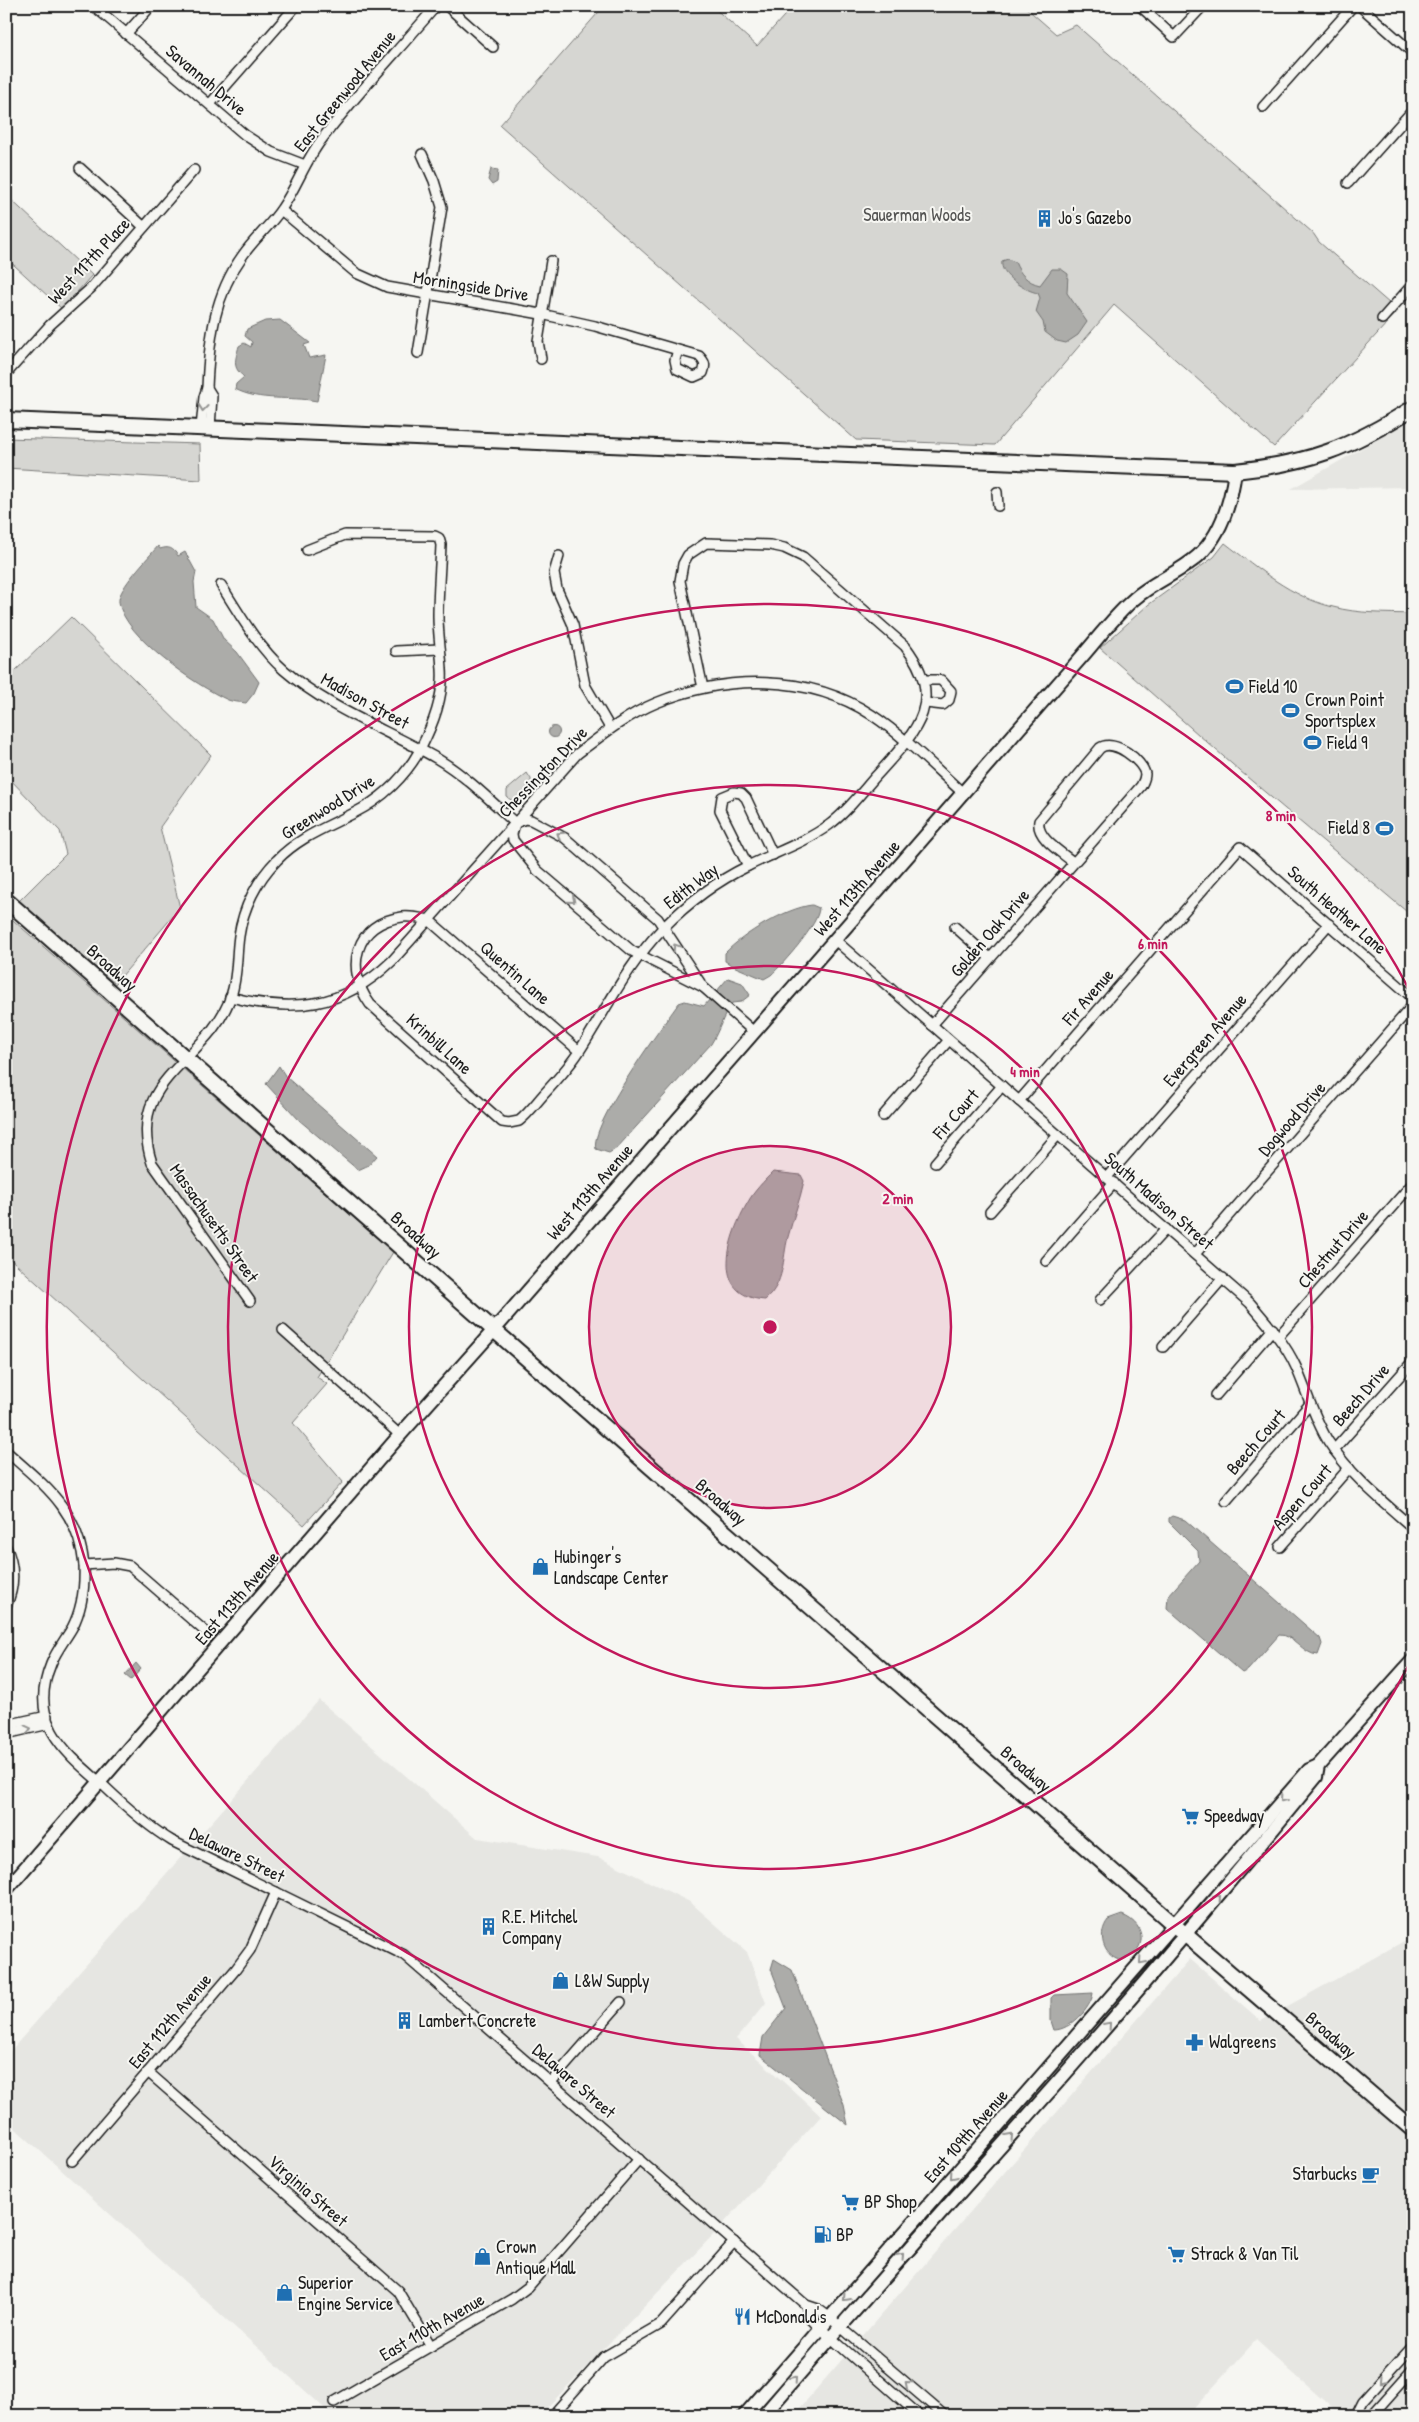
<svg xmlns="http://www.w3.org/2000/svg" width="1419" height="2422" viewBox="0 0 1419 2422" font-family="'Patrick Hand',sans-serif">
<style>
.built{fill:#e6e6e2}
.green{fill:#d6d6d2;stroke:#797977}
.water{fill:#acaca9;stroke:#727271}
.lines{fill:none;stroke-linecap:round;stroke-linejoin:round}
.street-casing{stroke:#1c1c1c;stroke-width:12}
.secondary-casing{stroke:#1c1c1c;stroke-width:16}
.primary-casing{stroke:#1c1c1c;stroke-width:18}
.street{stroke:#f6f6f2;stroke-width:9}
.secondary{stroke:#f6f6f2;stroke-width:12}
.primary{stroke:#f6f6f2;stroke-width:14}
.oneway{stroke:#949492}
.ring{fill:none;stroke:#c2185b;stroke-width:2.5}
.labels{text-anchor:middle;stroke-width:4;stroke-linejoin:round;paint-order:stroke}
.street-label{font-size:18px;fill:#1c1c1c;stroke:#f6f6f2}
.park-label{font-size:18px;fill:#545453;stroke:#f6f6f2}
.poi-label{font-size:18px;fill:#1c1c1c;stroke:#f6f6f2;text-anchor:start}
.centre{fill:#c2185b;stroke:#f6f6f2;stroke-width:2.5}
.ring-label{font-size:15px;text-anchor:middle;font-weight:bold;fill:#c2185b;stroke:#f6f6f2;stroke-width:4;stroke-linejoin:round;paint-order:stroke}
</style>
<rect width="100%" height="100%" fill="#f6f6f2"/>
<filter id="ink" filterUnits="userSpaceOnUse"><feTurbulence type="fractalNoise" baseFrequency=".02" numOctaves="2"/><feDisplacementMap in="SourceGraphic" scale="10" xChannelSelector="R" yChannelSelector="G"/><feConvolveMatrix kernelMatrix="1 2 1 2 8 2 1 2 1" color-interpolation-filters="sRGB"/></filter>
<g filter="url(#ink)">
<g class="built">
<polygon points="1413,419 1413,487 1291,489"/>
<polygon points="319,1700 477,1838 598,1857 690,1902 747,1952 766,2003 736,2039 821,2116 713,2235 539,2416 333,2416 6,2120 6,2056"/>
<polygon points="1413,1936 1413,2416 1341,2416 1256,2340 1187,2416 793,2416 1190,1959 1261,2021"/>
</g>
<g class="green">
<polygon points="604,6 712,6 757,46 793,6 1024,6 1056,34 1076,25 1313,233 1319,242 1398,311 1274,447 1114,305 995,445 856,440 500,125"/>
<polygon points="6,195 92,275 62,309 14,265 6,263"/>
<polygon points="6,438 200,444 201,480 6,468"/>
<path d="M1225 543C1259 569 1291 597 1333 607 1359 614 1386 613 1413 614V917L1240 771 1100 648 1148 605 1214 557Z"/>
<polygon points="71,617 211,755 160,827 180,908 115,984 19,901 66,854 60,831 6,775 6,662 15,671"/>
<polygon points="527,773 531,779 531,784 520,799 511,800 507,797 507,790"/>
<polygon points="6,914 393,1252 317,1377 327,1384 293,1423 343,1482 304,1525 6,1255"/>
</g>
<g class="water">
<polygon points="491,169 498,170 497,182 492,185 488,180"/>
<path d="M1008 259 1015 262C1020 274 1027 282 1040 285L1052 269H1061L1068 274 1067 293 1087 322 1078 335 1066 343 1057 341 1045 332 1043 322 1036 312 1040 298 1038 293C1026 291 999 276 1002 261Z"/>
<path d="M280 320 310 343 304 345 309 358 326 355 317 401C290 396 260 402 235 389L236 384 244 377C232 367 235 361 239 346L244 343 251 347 252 342 245 336 247 329 265 321Z"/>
<path d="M158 546 160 549C169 546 173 548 178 556L185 552 196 572 194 582 196 607 213 619 224 640 237 652 259 682 254 693 246 703C240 702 233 702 228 700 197 686 124 637 119 602 117 589 149 557 158 546Z"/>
<circle cx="554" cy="732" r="5.5"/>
<path d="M812 905 819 908C819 924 783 964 771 975L764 979 733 966 725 961V953C743 934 786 908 812 905Z"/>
<path d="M728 978 742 983 750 995 741 1002 732 1003C723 1016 719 1031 711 1044L617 1148 609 1153 596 1149C588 1127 663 1025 679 1003L685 1001 704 1006Z"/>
<polygon points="279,1066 286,1077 377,1156 369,1165 358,1170 299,1120 266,1084"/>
<path d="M773 1172 801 1175 804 1181C800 1200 793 1218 788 1237 782 1260 785 1283 765 1300 708 1296 729 1234 748 1202 754 1191 764 1181 773 1172Z"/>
<path d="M1172 1516 1185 1520 1320 1638 1322 1644 1318 1655C1302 1654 1294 1634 1279 1635L1248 1670 1242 1673 1167 1608 1168 1596 1199 1561 1198 1551 1169 1522V1518Z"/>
<polygon points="136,1663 141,1669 131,1680 125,1675"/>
<path d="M1122 1915C1149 1925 1147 1955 1119 1960 1103 1955 1097 1934 1108 1920Z"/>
<polygon points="774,1959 792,1970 844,2105 848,2125 760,2055 763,2037 786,2008 771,1969"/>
<path d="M1093 1993C1091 2009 1070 2030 1054 2030L1051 2021V1998L1054 1995Z"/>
</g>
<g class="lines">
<defs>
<g id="street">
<polyline points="94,6 245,135 271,152 305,165"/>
<polyline points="447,6 493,47"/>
<polyline points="1140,6 1174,37 1203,6"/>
<polyline points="1360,6 1413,53"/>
<polyline points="126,34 151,6"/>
<polyline points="210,104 296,6"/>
<polyline points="1263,107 1353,6"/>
<polyline points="80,168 144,227"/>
<polyline points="1348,183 1413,110"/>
<path d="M281 210 356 273 387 287 541 314 595 326 699 356C705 362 706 365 703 373L694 377 677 369 675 360 678 350"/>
<polyline points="1382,319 1413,284"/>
<polyline points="418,353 442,207 434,181 422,154"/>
<polyline points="541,359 538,341 551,261"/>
<polyline points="6,374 50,325 91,288 194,170"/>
<polyline points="207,388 212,396 210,428"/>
<path d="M201 428 204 397 207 388C209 340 214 295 243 255 255 238 271 225 282 208 297 186 305 161 322 139 357 93 398 51 436 6"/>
<polyline points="997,492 998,506"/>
<polyline points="559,556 554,573 557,589 573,625 585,685 610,728"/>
<path d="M221 585C240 615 258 647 284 670 329 709 385 729 436 758 465 775 490 800 515 823"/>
<polyline points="396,651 440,649"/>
<polyline points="925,680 941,680 951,691 949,700 943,705 926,703"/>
<polyline points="516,823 525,819 531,820 565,838 658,919 703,987 754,1032"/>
<polyline points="515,824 512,834 513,840 537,870 632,951 703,987"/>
<polyline points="748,866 720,810 722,797 734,792 741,793 746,798 773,855"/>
<polyline points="955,927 990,958"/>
<path d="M835 940 1250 1303C1267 1323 1285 1343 1296 1367 1307 1392 1314 1418 1328 1441 1350 1475 1382 1501 1413 1528"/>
<path d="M230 997C294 1013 343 1008 392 961L577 754C602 735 627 715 656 703 725 675 808 673 872 715 905 737 934 767 964 794"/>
<path d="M932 1025 1141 786C1143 782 1145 779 1145 774 1143 761 1114 738 1100 748L1039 821C1036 838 1061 852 1073 862"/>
<path d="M579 1051 429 920C420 918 411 916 402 917 355 923 344 968 370 1004L502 1122 509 1123 519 1121C528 1114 536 1103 544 1094 557 1080 570 1066 580 1050 607 1008 628 964 663 928 687 904 717 881 748 866 776 852 804 843 829 825 847 812 861 793 876 776 915 733 948 702 905 646L803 557 784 548 770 545 706 543 688 555 683 564 680 581 703 688"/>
<polyline points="1019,1101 1240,847 1413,998"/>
<polyline points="883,1116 949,1040"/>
<polyline points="935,1163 1002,1086"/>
<polyline points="1107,1177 1329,924"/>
<polyline points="990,1212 1058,1135"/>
<polyline points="1195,1254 1413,1005"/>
<polyline points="1046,1261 1114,1183"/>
<polyline points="1100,1300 1166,1229"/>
<path d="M250 1301 152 1163C124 1077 208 1063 231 996 238 976 236 956 239 936 243 908 257 880 277 860 299 837 327 827 354 813 382 799 406 776 421 748 433 724 444 697 442 669 441 651 438 634 438 616 438 592 440 569 441 545L439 538 435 536 345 535 307 550"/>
<polyline points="283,1330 400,1435"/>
<polyline points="1278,1337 1413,1183"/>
<polyline points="1163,1347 1223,1278"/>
<polyline points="1216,1395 1273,1329"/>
<polyline points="1334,1450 1413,1361"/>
<path d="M6 1451C45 1486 78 1509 84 1565L114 1563 130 1566 207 1633"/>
<polyline points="1226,1501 1310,1404"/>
<path d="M6 1547C15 1566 15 1587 6 1606"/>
<polyline points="1280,1547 1349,1468"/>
<path d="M84 1565C85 1587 82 1609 72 1628 65 1640 56 1651 51 1664 27 1723 65 1752 104 1786 125 1806 147 1826 172 1841L404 1955 806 2305 818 2309 829 2317 945 2416"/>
<polyline points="6,1725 47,1716"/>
<polyline points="6,1734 49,1724"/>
<polyline points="148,2072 398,2291 431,2346"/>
<polyline points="551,2082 621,2002"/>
<polyline points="72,2161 236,1969 250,1950 276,1892"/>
<polyline points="806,2305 810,2318 820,2328 920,2416"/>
<polyline points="1413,2346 1363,2401 1356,2415 1372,2415 1413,2369"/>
<polyline points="334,2402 512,2299 528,2287 639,2159"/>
<polyline points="552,2416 604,2357 661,2324 734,2242"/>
</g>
<g id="secondary">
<path d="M6 1890 400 1435 494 1330 1078 661C1096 641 1114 616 1134 599 1153 582 1179 573 1198 556 1222 534 1231 502 1235 471"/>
<polyline points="744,2416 1309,1770 1318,1766 1413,1660"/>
<path d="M763 2416C866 2295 973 2179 1078 2059 1159 1967 1238 1872 1316 1777L1318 1766"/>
</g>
<g id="primary">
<path d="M6 420 1235 471C1310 463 1350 448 1413 408"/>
<polyline points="6,900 494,1330 1180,1930 1413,2130"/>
</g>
</defs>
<use href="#street" class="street-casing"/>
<use href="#secondary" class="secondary-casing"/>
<use href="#primary" class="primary-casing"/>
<use href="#street" class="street"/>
<use href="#secondary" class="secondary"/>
<use href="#primary" class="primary"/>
</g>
<defs><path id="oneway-chevron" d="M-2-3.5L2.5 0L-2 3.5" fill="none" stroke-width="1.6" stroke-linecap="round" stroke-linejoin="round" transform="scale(1.25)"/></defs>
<g class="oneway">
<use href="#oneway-chevron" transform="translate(203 408) rotate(96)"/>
<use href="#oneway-chevron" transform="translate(560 835) rotate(-147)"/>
<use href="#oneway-chevron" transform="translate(572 900) rotate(41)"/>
<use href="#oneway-chevron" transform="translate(676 947) rotate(-123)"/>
<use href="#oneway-chevron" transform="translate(28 1729) rotate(-13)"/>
<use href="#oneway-chevron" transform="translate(1283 1799) rotate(131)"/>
<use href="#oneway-chevron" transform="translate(1218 1897) rotate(-49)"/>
<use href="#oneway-chevron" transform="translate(1142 1961) rotate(131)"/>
<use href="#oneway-chevron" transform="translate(1108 2025) rotate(-49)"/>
<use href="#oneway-chevron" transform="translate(1010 2136) rotate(-48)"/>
<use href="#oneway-chevron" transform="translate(953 2176) rotate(131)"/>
<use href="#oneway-chevron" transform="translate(901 2256) rotate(-48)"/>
<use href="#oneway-chevron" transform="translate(846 2298) rotate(132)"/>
<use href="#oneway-chevron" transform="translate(794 2379) rotate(-49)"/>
<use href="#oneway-chevron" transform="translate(1383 2380) rotate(133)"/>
<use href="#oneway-chevron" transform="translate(908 2384) rotate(-139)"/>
</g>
</g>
<circle cx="770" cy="1327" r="181" fill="#c2185b" fill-opacity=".12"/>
<g class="ring">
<circle cx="770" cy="1327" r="181"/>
<circle cx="770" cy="1327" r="361"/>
<circle cx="770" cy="1327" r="542"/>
<path d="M1411 1661A723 723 0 1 1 1411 993"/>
</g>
<defs>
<symbol id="building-bare" viewBox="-9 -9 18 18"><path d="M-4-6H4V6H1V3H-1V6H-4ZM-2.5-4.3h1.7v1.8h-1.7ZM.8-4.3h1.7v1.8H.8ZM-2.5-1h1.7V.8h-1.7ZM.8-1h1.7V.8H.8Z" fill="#1f6fb2" stroke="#f6f6f2" stroke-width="2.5" paint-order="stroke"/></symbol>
<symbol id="stadium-bare" viewBox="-9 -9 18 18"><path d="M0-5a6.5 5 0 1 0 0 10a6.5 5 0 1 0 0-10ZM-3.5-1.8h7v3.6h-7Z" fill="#1f6fb2" stroke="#f6f6f2" stroke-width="2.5" paint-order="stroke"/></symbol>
<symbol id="shop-bare" viewBox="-9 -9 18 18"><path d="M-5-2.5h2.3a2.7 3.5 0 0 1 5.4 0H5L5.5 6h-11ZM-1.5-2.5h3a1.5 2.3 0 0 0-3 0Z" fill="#1f6fb2" stroke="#f6f6f2" stroke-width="2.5" paint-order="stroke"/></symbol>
<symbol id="supermarket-bare" viewBox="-9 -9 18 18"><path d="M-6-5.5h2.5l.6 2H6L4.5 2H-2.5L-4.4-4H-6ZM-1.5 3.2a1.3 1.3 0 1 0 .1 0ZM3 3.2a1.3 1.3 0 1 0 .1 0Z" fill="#1f6fb2" stroke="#f6f6f2" stroke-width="2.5" paint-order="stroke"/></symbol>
<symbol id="pharmacy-bare" viewBox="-9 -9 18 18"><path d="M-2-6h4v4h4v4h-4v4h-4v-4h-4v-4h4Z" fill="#1f6fb2" stroke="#f6f6f2" stroke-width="2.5" paint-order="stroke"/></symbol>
<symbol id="cafe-bare" viewBox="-9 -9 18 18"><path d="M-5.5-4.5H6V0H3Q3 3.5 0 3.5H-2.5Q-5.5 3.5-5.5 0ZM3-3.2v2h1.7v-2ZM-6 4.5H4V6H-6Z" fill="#1f6fb2" stroke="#f6f6f2" stroke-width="2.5" paint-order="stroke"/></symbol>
<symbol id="fuel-bare" viewBox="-9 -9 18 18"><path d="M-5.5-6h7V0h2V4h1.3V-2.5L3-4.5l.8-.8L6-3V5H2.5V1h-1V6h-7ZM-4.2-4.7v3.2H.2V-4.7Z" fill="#1f6fb2" stroke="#f6f6f2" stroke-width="2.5" paint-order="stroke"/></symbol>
<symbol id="restaurant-bare" viewBox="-9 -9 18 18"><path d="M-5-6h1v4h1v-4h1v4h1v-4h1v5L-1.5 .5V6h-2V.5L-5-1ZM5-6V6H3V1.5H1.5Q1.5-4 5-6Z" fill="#1f6fb2" stroke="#f6f6f2" stroke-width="2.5" paint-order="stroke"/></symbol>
</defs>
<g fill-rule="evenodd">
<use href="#building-bare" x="1032" y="206" width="25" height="25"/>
<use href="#stadium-bare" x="1222" y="674" width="25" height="25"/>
<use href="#stadium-bare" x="1278" y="698" width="25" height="25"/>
<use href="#stadium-bare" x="1300" y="730" width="25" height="25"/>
<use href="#stadium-bare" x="1372" y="816" width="25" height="25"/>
<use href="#shop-bare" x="528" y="1554" width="25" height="25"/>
<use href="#supermarket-bare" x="1178" y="1804" width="25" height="25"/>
<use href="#building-bare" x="476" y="1914" width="25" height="25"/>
<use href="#shop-bare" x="548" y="1968" width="25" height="25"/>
<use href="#building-bare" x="392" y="2008" width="25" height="25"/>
<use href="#pharmacy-bare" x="1182" y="2030" width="25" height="25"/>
<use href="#cafe-bare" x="1358" y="2162" width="25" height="25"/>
<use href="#supermarket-bare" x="838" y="2190" width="25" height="25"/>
<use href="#fuel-bare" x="810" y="2222" width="25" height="25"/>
<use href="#supermarket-bare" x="1164" y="2242" width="25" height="25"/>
<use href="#shop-bare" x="470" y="2244" width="25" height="25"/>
<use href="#shop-bare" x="272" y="2280" width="25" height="25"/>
<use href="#restaurant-bare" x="730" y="2304" width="25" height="25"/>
</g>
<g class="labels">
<g class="street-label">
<text transform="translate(206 80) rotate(40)" y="6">Savannah Drive</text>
<text transform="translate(345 91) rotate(-51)" y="6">East Greenwood Avenue</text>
<text transform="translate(89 261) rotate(-47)" y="6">West 117th Place</text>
<text transform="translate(471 286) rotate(9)" y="6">Morningside Drive</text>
<text transform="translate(365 701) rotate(29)" y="6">Madison Street</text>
<text transform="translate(543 772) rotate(-46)" y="6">Chessington Drive</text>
<text transform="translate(328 807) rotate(-32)" y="6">Greenwood Drive</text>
<text transform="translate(691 886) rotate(-37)" y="6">Edith Way</text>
<text transform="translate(857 888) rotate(-49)" y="6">West 113th Avenue</text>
<text transform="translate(1337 910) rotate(41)" y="6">South Heather Lane</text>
<text transform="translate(990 933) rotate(-49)" y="6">Golden Oak Drive</text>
<text transform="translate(112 968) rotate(42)" y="6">Broadway</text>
<text transform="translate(515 973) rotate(41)" y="6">Quentin Lane</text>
<text transform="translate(1088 997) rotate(-49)" y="6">Fir Avenue</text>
<text transform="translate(1205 1040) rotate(-49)" y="6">Evergreen Avenue</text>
<text transform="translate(439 1044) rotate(42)" y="6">Krinbill Lane</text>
<text transform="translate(956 1114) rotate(-49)" y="6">Fir Court</text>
<text transform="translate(1292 1119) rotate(-49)" y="6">Dogwood Drive</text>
<text transform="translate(590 1192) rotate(-49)" y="6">West 113th Avenue</text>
<text transform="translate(1159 1201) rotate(41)" y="6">South Madison Street</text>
<text transform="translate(214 1223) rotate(55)" y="6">Massachusetts Street</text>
<text transform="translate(416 1235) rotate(42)" y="6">Broadway</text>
<text transform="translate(1333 1249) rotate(-49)" y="6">Chestnut Drive</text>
<text transform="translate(1361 1395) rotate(-49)" y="6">Beech Drive</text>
<text transform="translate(1256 1442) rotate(-49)" y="6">Beech Court</text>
<text transform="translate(1302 1497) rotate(-49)" y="6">Aspen Court</text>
<text transform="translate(721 1502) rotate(41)" y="6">Broadway</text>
<text transform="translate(237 1598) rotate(-49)" y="6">East 113th Avenue</text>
<text transform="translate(1026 1769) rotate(41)" y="6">Broadway</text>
<text transform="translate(237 1855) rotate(26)" y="6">Delaware Street</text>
<text transform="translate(170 2021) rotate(-50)" y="6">East 112th Avenue</text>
<text transform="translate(1331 2035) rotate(41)" y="6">Broadway</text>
<text transform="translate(574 2081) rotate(41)" y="6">Delaware Street</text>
<text transform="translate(966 2136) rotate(-49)" y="6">East 109th Avenue</text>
<text transform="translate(308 2191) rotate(41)" y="6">Virginia Street</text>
<text transform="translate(432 2327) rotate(-30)" y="6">East 110th Avenue</text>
</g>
<g class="park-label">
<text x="917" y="221">Sauerman Woods</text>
</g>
<g class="poi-label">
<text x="1058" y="224">Jo's Gazebo</text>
<text x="1249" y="693">Field 10</text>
<text x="1305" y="706">Crown Point<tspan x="1305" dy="21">Sportsplex</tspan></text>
<text x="1327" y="749">Field 9</text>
<text x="1370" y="834" text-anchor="end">Field 8</text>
<text x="554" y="1563">Hubinger's<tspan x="554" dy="21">Landscape Center</tspan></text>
<text x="1204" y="1822">Speedway</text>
<text x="502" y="1923">R.E. Mitchel<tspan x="502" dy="21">Company</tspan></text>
<text x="575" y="1987">L&amp;W Supply</text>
<text x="419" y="2027">Lambert Concrete</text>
<text x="1209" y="2048">Walgreens</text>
<text x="1357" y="2180" text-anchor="end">Starbucks</text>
<text x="864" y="2208">BP Shop</text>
<text x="836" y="2241">BP</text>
<text x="496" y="2253">Crown<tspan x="496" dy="21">Antique Mall</tspan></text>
<text x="1191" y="2260">Strack &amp; Van Til</text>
<text x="298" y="2289">Superior<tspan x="298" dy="21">Engine Service</tspan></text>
<text x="756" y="2323">McDonald's</text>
</g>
</g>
<circle cx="770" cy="1327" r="8" class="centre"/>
<g class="ring-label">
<text x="1281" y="821">8 min</text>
<text x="1153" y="949">6 min</text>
<text x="1025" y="1077">4 min</text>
<text x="898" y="1204">2 min</text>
</g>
<rect width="1419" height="2422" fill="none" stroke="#f6f6f2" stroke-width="25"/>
<rect x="12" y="12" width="1394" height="2397" fill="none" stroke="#1c1c1c" stroke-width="2" filter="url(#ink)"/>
</svg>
